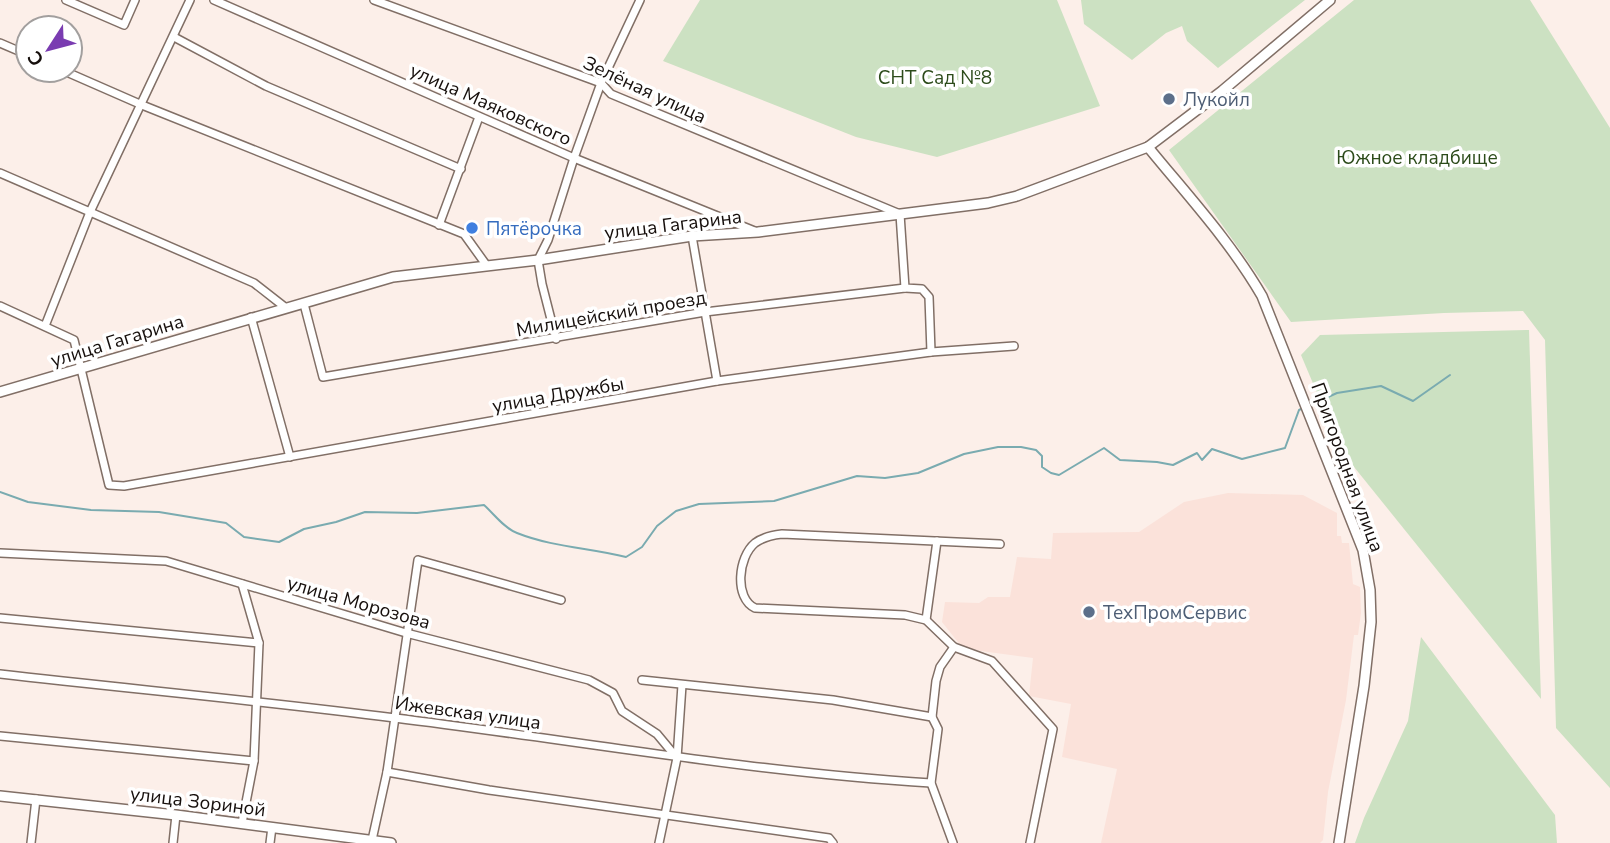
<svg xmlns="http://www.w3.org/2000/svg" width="1610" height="843" viewBox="0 0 1610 843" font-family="'Nunito Sans',sans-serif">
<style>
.industrial{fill:#fbe2da}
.green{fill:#cce1c2}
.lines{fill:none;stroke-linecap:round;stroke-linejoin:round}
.stream{stroke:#7aabb0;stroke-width:2}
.minor-casing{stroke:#816f66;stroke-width:10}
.major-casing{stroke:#816f66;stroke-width:12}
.minor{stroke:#fff;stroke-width:7}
.major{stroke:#fff;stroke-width:9}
.service-dot{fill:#5c6f8a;stroke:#fff;stroke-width:2.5}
.shop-dot{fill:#3f7fe0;stroke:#fff;stroke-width:2.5}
.labels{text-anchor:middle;stroke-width:7;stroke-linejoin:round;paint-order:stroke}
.park-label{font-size:19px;fill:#2c4b1a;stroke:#fff}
.street-label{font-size:19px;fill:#160f0c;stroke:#fff}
.service-label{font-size:19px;fill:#4e5e75;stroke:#fff;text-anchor:start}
.shop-label{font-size:19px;fill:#366cbe;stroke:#fff;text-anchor:start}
</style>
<rect width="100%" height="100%" fill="#fcefe9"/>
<polygon class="industrial" points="1228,493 1303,495 1337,513 1337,536 1341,536 1342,543 1349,543 1353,584 1360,587 1361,613 1358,635 1354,635 1346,700 1328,792 1323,840 1320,843 1101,843 1117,769 1062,757 1071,704 1029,696 1033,658 981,651 961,646 942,622 945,602 979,603 988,597 1010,597 1017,557 1051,559 1053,533 1139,532 1184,502"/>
<g class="green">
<polygon points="700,0 1057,0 1100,106 937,157 856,137 663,61"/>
<polygon points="1081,0 1305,0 1218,68 1187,41 1182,26 1166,33 1132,60 1084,24"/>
<polygon points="1354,0 1530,0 1610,128 1610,788 1556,728 1545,340 1523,311 1444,313 1291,322 1169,150"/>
<polygon points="1529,330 1541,699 1342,452 1301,355 1320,335"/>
<polygon points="1421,637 1555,815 1557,843 1355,843 1364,818 1408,721"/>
</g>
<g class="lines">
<g class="stream">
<polyline points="1308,406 1337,393 1381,386 1413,401 1450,375"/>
<path d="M0 492 28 502 91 510 159 512 226 523 244 537 279 542 304 529 336 522 365 512 417 513 484 505C494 514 505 529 517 533 552 547 590 548 626 557L642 547 657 526 676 511 699 504 774 501 857 476 885 478 918 473 964 454 998 447H1021L1036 450 1042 456V467L1051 473 1059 475 1104 448 1120 460 1157 462 1173 465 1197 453 1202 460 1212 449 1242 459 1285 448 1299 410 1303 408"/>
</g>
<defs>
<g id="minor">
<polyline points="66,0 124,25 135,0"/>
<polyline points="214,0 574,158 757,232"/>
<polyline points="374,0 601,83 611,94 900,214 905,288 922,289 929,297 931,352"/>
<polyline points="174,37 266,86 461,169"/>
<polyline points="0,43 28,55"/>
<polyline points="62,70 142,105 464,234 487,266"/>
<polyline points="0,173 254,283 286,308"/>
<polyline points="439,225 479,117"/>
<polyline points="692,236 717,381"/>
<polyline points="304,304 323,377 705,312 905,288"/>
<polyline points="0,306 74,340 109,485 124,486 717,381 931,352 1014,346"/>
<polyline points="251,317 290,457"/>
<polyline points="45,326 90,212 190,0"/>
<polyline points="556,339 542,284 538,260 548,240 574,158 601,83 640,0"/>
<path d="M1000 544 782 534C773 535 763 537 755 543 738 557 734 598 755 608L905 615 926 620 954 647 992 661 1053 729 1030 843"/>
<polyline points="0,553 166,561 406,633 589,680 613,693 622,711 657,734 677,758"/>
<polyline points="0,618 259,643"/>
<polyline points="926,620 937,541"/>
<path d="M0 674C131 689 263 701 395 718 573 740 751 772 931 783"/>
<polyline points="642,680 833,700 932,717"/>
<polyline points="0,736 254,761"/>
<polyline points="387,772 489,790 829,838 833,843"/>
<polyline points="242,823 254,761 259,643 242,584"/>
<polyline points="372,840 387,772 418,560 561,600"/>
<polyline points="31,843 36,799"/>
<polyline points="173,843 176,815"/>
<polyline points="270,843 272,827"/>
<polyline points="659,843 677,758 682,685"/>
<polyline points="953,843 931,783 938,729 932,717 936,681 940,667 954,647"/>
</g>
<g id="major">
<path d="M1148 147C1188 196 1230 241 1262 296L1363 550 1370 590 1371 622 1364 686 1339 843"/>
<polyline points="0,392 393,277 538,260 692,236 758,232 988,203 1017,196 1148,147 1222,91 1330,0"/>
<polyline points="0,796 176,815 391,843"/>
</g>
</defs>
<use href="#minor" class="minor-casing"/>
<use href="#major" class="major-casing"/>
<use href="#minor" class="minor"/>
<use href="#major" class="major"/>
</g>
<g class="service-dot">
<circle cx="1169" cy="99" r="7"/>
<circle cx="1089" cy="612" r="7"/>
</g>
<circle class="shop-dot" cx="472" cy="228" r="7"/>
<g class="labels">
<g class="park-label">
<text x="935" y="84">СНТ Сад №8</text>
<text x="1417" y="164">Южное кладбище</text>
</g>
<g class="street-label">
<text transform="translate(645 89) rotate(25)" y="7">Зелёная улица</text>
<text transform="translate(491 104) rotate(24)" y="7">улица Маяковского</text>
<text transform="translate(673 224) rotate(-7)" y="7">улица Гагарина</text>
<text transform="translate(611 313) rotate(-10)" y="7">Милицейский проезд</text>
<text transform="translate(117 340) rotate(-17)" y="7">улица Гагарина</text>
<text transform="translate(558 394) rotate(-10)" y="7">улица Дружбы</text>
<text transform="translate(1348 467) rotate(70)" y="7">Пригородная улица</text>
<text transform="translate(359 602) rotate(16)" y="7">улица Морозова</text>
<text transform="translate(468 712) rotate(8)" y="7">Ижевская улица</text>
<text transform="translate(198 801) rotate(7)" y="7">улица Зориной</text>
</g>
<g class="service-label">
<text x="1183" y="106">Лукойл</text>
<text x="1103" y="619">ТехПромСервис</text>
</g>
<g class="shop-label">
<text x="486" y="235">Пятёрочка</text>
</g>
</g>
<g transform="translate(49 49) rotate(234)"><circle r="33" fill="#ffffff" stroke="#a29f9e" stroke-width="2"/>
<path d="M0-5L12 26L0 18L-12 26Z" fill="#7a3cb1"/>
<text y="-10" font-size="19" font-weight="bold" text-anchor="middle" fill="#160f0c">С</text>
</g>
</svg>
